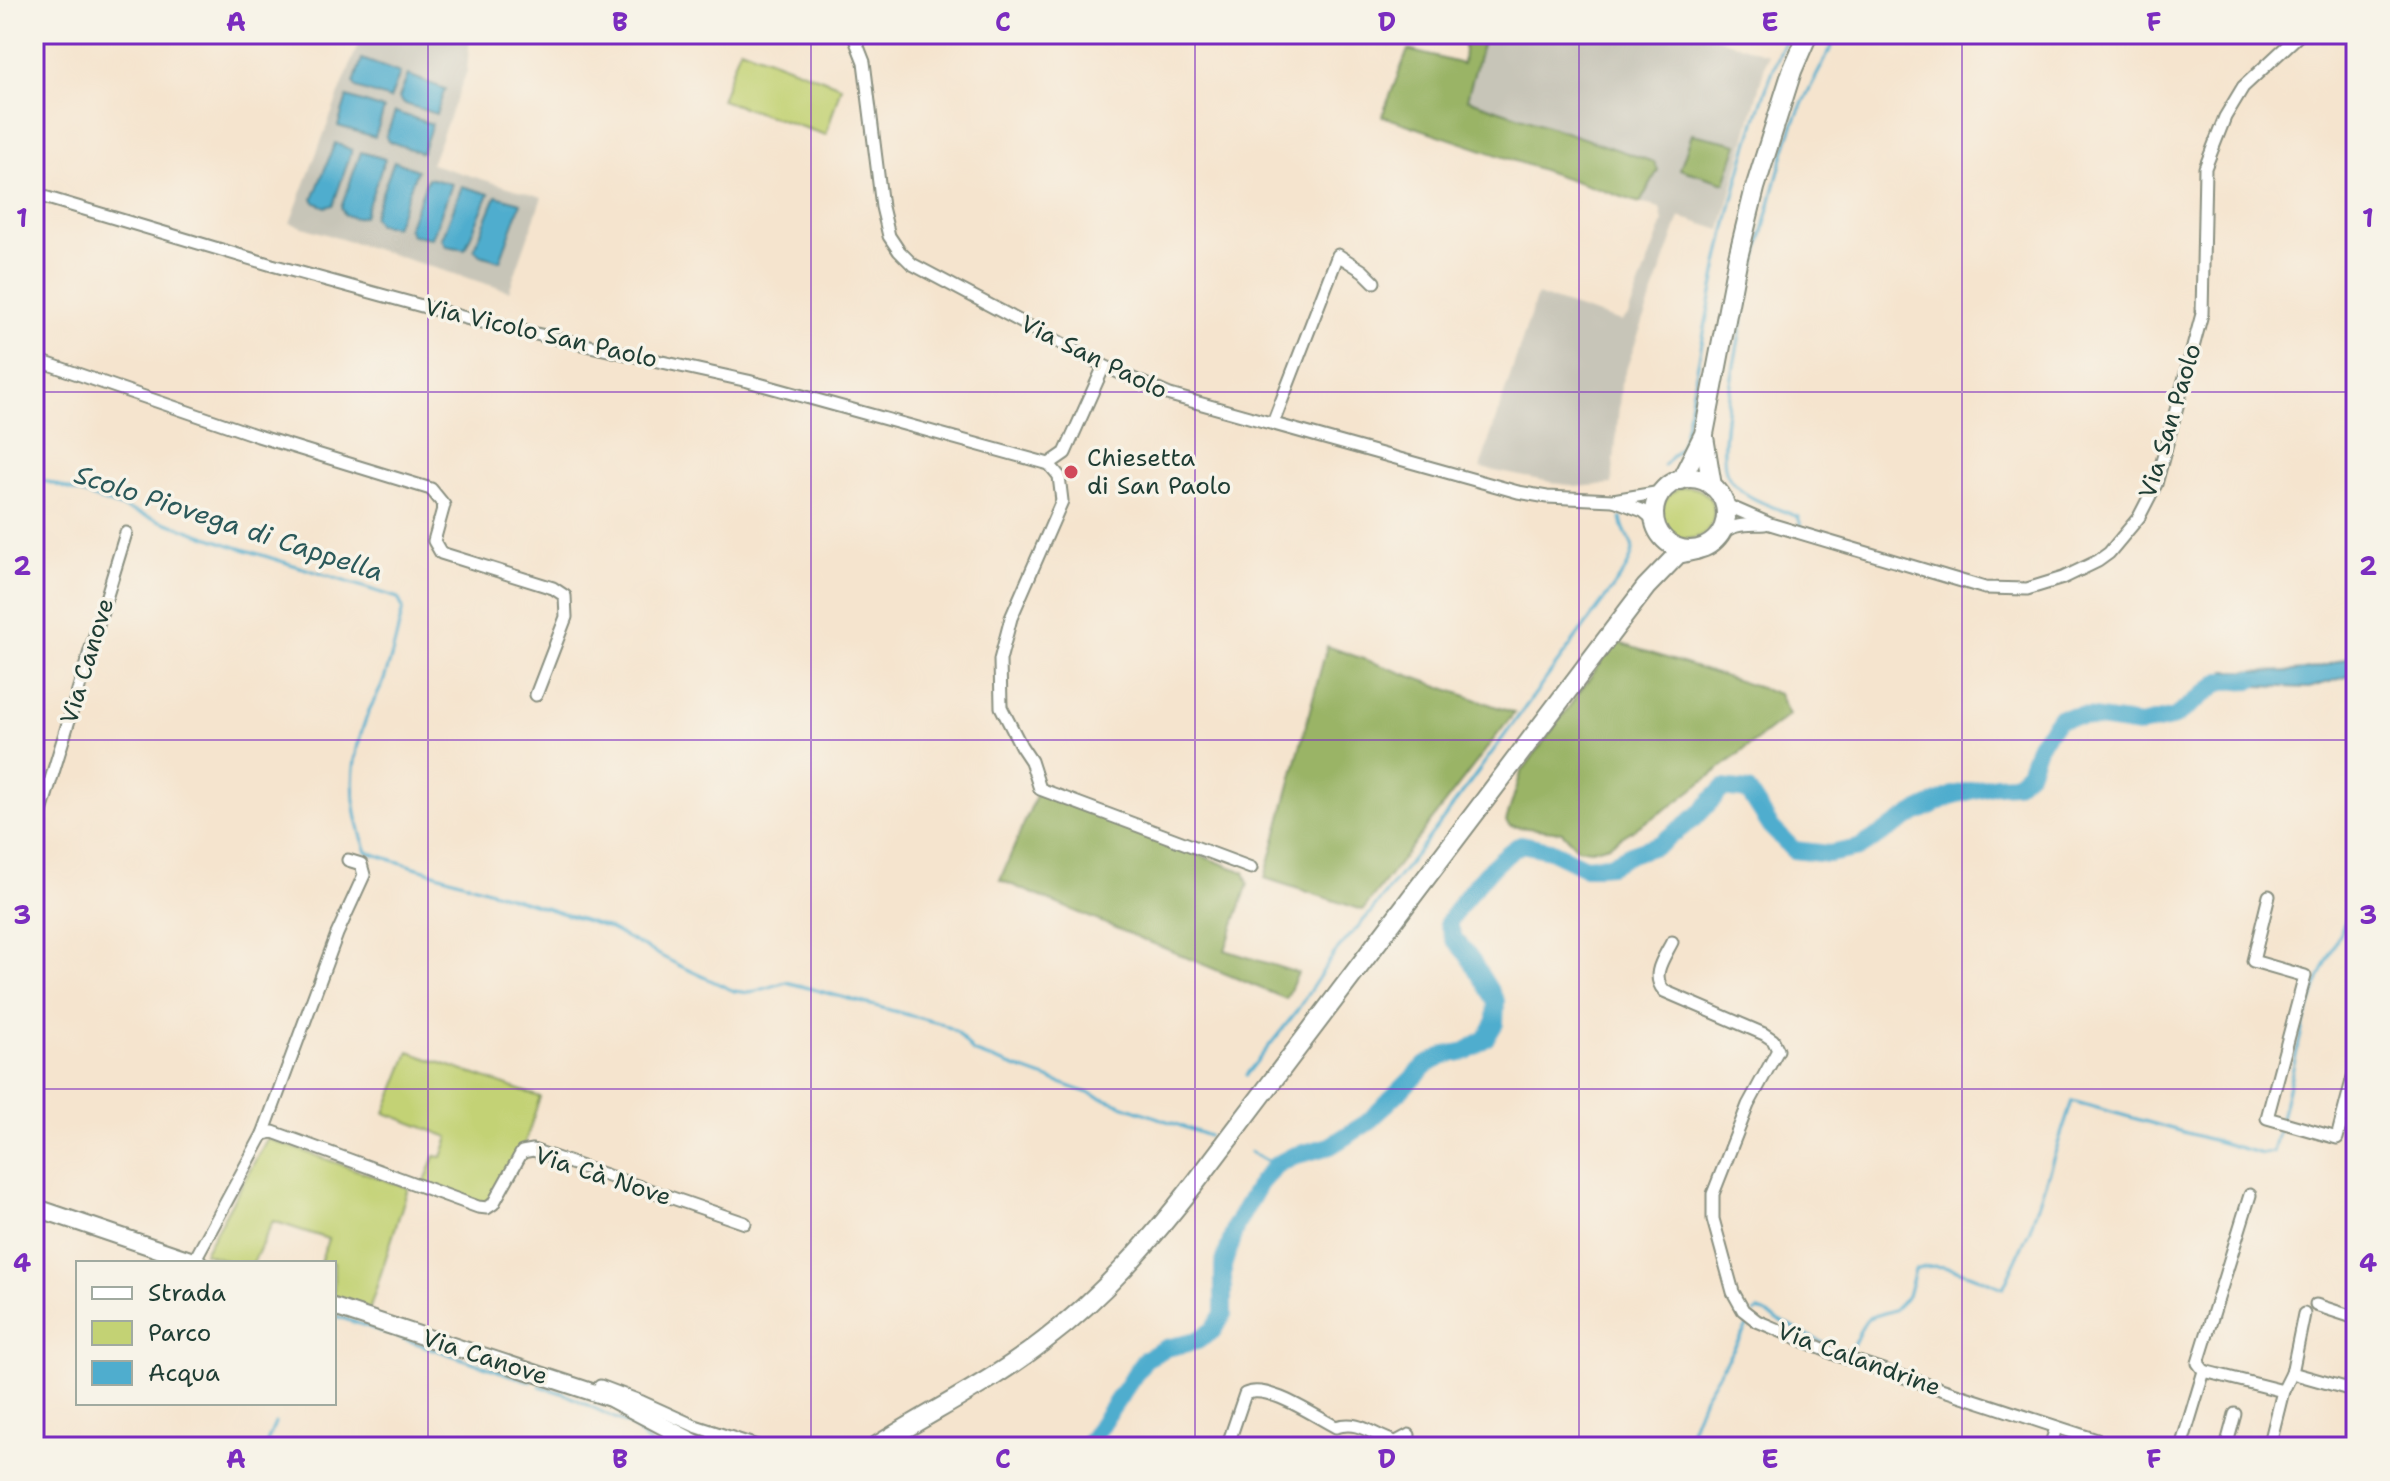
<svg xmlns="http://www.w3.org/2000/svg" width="2390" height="1481" viewBox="0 0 2390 1481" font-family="'Shantell Sans',sans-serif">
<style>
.industrial{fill:#c7c5b8}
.green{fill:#c3d274;stroke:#718854;stroke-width:2}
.forest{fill:#9ab466;stroke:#5c784d;stroke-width:2}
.water{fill:#4fadce;stroke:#377581;stroke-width:2}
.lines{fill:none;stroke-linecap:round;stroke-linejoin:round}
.stream{stroke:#4fadce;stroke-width:3}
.river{stroke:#4fadce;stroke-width:18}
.street-casing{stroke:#8a9081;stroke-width:15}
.secondary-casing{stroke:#8a9081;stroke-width:20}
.primary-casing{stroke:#8a9081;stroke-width:22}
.street{stroke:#fff;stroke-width:11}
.secondary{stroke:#fff;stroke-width:16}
.primary{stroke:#fff;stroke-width:18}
.grid{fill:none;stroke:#7b2cbf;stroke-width:2;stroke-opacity:0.55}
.poi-dot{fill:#d1495b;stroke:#f7f3e8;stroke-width:3}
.labels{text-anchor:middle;stroke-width:7;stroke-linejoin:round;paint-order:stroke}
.street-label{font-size:24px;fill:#1f3d34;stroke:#f7f3e8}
.poi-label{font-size:24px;fill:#1f3d34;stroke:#f7f3e8;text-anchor:start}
.water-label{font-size:26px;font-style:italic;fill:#2b595a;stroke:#f7f3e8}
.neatline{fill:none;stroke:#7b2cbf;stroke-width:3}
.grid-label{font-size:26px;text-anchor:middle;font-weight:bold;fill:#7b2cbf}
</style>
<rect width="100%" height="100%" fill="#f7f3e8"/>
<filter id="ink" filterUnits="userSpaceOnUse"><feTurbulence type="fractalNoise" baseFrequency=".0125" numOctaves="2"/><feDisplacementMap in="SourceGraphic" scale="16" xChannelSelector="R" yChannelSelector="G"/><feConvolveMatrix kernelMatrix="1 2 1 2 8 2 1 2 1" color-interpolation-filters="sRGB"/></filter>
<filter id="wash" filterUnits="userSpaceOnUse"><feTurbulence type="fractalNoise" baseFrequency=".006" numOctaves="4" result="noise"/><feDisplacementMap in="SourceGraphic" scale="32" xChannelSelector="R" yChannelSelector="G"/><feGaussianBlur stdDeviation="1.8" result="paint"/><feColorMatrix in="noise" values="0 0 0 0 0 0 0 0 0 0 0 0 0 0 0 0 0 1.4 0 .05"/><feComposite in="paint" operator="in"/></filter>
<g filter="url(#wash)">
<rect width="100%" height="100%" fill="#f5e4ce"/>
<g class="industrial">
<polygon points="362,34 470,34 467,71 431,164 542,197 509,291 290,223"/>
<polygon points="1485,34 1703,34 1768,54 1721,230 1680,217 1621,384 1612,484 1576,487 1480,468 1537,295 1621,322 1628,316 1663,222 1660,208 1640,203 1658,170 1654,162 1467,99"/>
</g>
<g class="green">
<polygon points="740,48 841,86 826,135 721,100"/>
<circle cx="1688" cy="513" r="26"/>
<polygon points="409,1052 540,1097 522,1152 487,1208 422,1188 435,1156 442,1157 449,1137 385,1113"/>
<polygon points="269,1139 408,1188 369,1311 334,1299 334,1263 320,1263 328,1239 273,1221 253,1263 233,1263 204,1253 266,1141"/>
</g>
<g class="forest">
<polygon points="1465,34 1485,34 1467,99 1654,162 1658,170 1640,203 1382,116 1408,50 1463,64"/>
<polygon points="1692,134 1738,144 1725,183 1680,169"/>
<polygon points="1616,642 1779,694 1789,715 1674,804 1609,845 1591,850 1577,848 1562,832 1510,826 1506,821 1521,773"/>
<polygon points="1327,646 1514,713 1363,910 1265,878"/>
<polygon points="1037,793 1244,872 1248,884 1225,950 1298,973 1286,999 1000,880"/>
</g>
<g class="water">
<polygon points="362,59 400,73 390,99 356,88 354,83"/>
<polygon points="408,75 445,89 436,114 402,103 399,98"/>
<polygon points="347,97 384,109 375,137 338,126"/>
<polygon points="395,112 432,124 422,153 388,141 386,137"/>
<polygon points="335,143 352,150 333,205 326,207 316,203 313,199"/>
<polygon points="361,152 385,159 364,216 355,218 345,215 341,208"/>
<polygon points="394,161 417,170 395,227 377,224 373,217"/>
<polygon points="428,178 452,184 432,238 412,235 408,228"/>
<polygon points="462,186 489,194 465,249 446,246 442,239"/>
<polygon points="496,196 521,203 500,261 480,255 474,249"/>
<path d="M2356 654V674L2309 688 2232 685 2226 671C2279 671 2306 677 2356 654Z"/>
</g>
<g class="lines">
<g class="stream">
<path d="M1664 465 1681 446 1684 436C1711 300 1732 161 1788 34"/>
<path d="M34 477 230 545 398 598 403 608C397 634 392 660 382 685 378 695 372 703 368 713 349 761 348 803 367 852L606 927 680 966 734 991 750 993 786 982 942 1024 957 1032 973 1052 1209 1136"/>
<path d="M1801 525 1798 517C1775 507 1738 498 1727 474 1709 436 1775 171 1794 123 1804 96 1820 71 1832 46L1835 34"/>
<path d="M1246 1075 1296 1012 1334 954 1371 912 1441 822 1623 574C1644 537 1626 549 1621 518"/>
<polyline points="1250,1152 1276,1165"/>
<polyline points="1755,1313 1758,1310 1829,1346"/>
<polyline points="336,1316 531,1382"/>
<path d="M1840 1350 1848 1351C1858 1342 1858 1328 1868 1318L1894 1310 1908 1296 1915 1270C1943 1258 1977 1278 2003 1288L2030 1229 2072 1101 2262 1154 2273 1152 2303 1026 2319 979 2356 897"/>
<polyline points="540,1386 565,1394 631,1426 653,1447"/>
<polyline points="282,1405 283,1403"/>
<polyline points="265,1447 275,1423"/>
<polyline points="1684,1447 1704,1397 1751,1320"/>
</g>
<path class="river" d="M1086 1447 1145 1359 1166 1348 1197 1341 1213 1330 1223 1314V1266L1236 1225 1260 1183 1276 1165 1293 1156 1330 1146 1367 1123 1426 1065 1446 1055 1466 1051 1486 1038 1495 1023 1496 1001 1468 955 1454 939 1448 923C1469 891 1490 865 1521 844L1550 850 1585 867 1610 865 1631 854 1660 844 1698 815 1723 788 1748 791 1771 827 1794 850 1829 854 1859 848 1915 813 1953 795 1996 785 2015 784 2029 772 2039 744 2059 718 2079 716 2140 725 2175 717 2221 681 2252 680"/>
</g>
</g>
<g filter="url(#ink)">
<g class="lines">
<defs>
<g id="street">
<polyline points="853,34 864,62 882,207 889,236 899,251 912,264 1104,366 1170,395 1518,492 1547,497 1613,500 1661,492"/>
<polyline points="34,194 272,265 473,320 748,381 1049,464 1059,476 1062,501 1011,618 1000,660 1001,707 1021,746 1031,761 1040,789 1251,868"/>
<polyline points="34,359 258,436 431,489 444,505 434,541 441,553 553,588 565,596 566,617 536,695"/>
<polyline points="1273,423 1338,255 1363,271 1374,282"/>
<polyline points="1049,464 1065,453 1104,366"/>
<polyline points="1614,500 1643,511 1654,520"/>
<polyline points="1724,504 1770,524 1985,588 2027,589 2063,578 2098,561 2109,553 2139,517 2156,484 2202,314 2205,168 2225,117 2243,87 2300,34"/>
<path d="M1719 535C1734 523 1746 525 1765 524"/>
<polyline points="34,835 126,533"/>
<polyline points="2269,896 2253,961 2305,976 2267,1118 2337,1138 2352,1081 2356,1082"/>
<path d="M1672 942C1664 958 1650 975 1664 991L1764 1034 1773 1040 1778 1050 1748 1105 1713 1194V1219L1733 1292 1743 1310 1757 1321 1837 1355 2118 1447"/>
<polyline points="2352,1081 2356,1065"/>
<polyline points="263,1134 273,1132 478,1207 487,1208 493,1204 522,1152 533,1150 745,1223"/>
<polyline points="194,1261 263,1134 337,934 364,875 361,864 348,860"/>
<polyline points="2316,1305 2356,1318"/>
<polyline points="2204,1371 2198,1363 2250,1195"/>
<polyline points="2292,1373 2304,1314"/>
<polyline points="600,1386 642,1402 695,1426 760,1447"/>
<polyline points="2283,1391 2292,1373 2356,1391"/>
<path d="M1227 1447 1245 1394C1268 1383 1314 1416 1336 1427 1360 1419 1374 1437 1396 1442L1409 1435"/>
<polyline points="2050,1447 2056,1428"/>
<polyline points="2181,1447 2204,1371 2283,1391 2269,1447"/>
<polyline points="2226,1447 2235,1414"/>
</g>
<g id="secondary">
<polyline points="34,1207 199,1263"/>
<polyline points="334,1307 610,1398 703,1447"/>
</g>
<g id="primary">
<polyline points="1704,437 1712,486"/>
<circle cx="1690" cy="514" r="36"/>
<polyline points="1681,480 1704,434 1738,257 1755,188 1792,71 1808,34"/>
<path d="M875 1447C931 1411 992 1382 1045 1340 1103 1296 1151 1240 1196 1182L1646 587 1678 554 1696 550"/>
</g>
</defs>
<use href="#street" class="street-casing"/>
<use href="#secondary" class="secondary-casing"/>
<use href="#primary" class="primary-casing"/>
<use href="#street" class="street"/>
<use href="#secondary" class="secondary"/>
<use href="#primary" class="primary"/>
</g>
</g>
<path class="grid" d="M428 34V1447M811 34V1447M1195 34V1447M1579 34V1447M1962 34V1447M34 392H2356M34 740H2356M34 1089H2356"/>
<circle class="poi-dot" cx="1071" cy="472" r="8"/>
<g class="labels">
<g class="street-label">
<text transform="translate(541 333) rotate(13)" y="8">Via Vicolo San Paolo</text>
<text transform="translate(1094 357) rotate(26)" y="8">Via San Paolo</text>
<text transform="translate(2170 421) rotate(-73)" y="8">Via San Paolo</text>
<text transform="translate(87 661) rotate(-73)" y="8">Via Canove</text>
<text transform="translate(603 1176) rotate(18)" y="8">Via Cà Nove</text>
<text transform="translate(485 1357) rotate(18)" y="8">Via Canove</text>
<text transform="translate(1859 1359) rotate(20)" y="8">Via Calandrine</text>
</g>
<g class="poi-label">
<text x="1087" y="466">Chiesetta<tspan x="1087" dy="28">di San Paolo</tspan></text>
</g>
<g class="water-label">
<text transform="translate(229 523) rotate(18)" y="9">Scolo Piovega di Cappella</text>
</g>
</g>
<rect width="2390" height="1481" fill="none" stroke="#f7f3e8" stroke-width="88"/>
<rect x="76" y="1261" width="260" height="144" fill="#f7f3e8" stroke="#a1aaa0" stroke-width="2"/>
<rect x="92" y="1287" width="40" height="12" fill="#ffffff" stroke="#a1aaa0" stroke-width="2"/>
<text x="148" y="1301" font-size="24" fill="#1f3d34">Strada</text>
<rect x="92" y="1321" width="40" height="24" fill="#c3d274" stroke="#a1aaa0" stroke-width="2"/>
<text x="148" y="1341" font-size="24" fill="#1f3d34">Parco</text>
<rect x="92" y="1361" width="40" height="24" fill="#4fadce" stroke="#a1aaa0" stroke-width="2"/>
<text x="148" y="1381" font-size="24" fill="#1f3d34">Acqua</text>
<rect x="44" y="44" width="2302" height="1393" class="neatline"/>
<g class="grid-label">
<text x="236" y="31">A</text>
<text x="620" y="31">B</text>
<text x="1003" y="31">C</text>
<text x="1387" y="31">D</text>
<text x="1770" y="31">E</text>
<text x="2154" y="31">F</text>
<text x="22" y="227">1</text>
<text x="2368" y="227">1</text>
<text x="22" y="575">2</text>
<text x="2368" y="575">2</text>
<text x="22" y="924">3</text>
<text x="2368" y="924">3</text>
<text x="22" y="1272">4</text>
<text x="2368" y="1272">4</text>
<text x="236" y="1468">A</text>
<text x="620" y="1468">B</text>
<text x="1003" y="1468">C</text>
<text x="1387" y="1468">D</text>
<text x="1770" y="1468">E</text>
<text x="2154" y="1468">F</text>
</g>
</svg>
